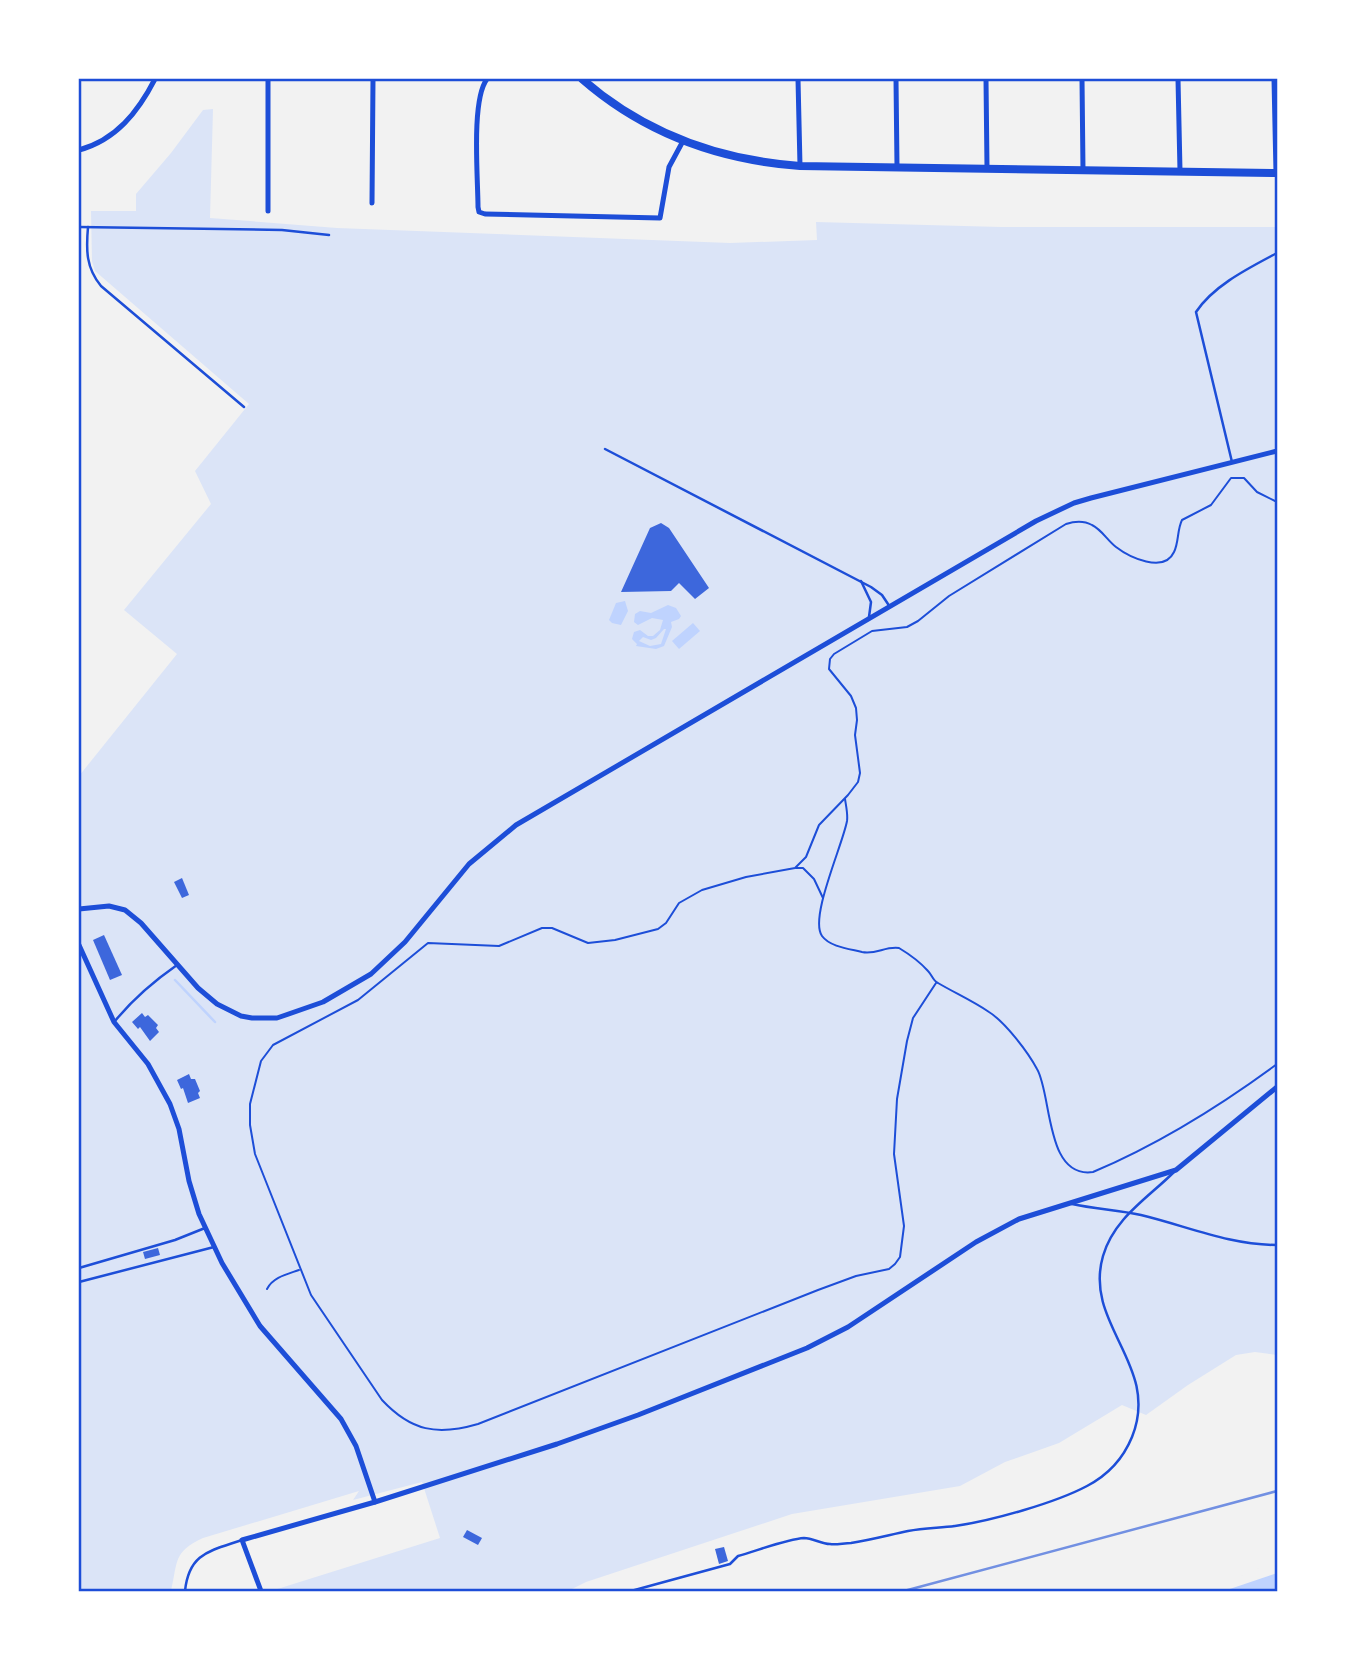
<svg xmlns="http://www.w3.org/2000/svg" width="1356" height="1670" viewBox="0 0 1356 1670" font-family="'IBM Plex Serif',serif">
<style>
.green{fill:#dbe4f7}
.water{fill:#bfd3fe;fill-rule:evenodd}
.pier{fill:#f2f2f2}
.lines{fill:none;stroke-linecap:round;stroke-linejoin:round}
.stream{stroke:#bfd3fe;stroke-width:2.5}
.building{fill:#3d67dc}
.path{stroke:#1d4ed8;stroke-width:2}
.service{stroke:#1d4ed8;stroke-width:2.5}
.minor{stroke:#1d4ed8;stroke-width:5}
.primary{stroke:#1d4ed8;stroke-width:8}
.rail{stroke:#7290e2;stroke-width:2.5}
.neatline{fill:none;stroke:#1d4ed8;stroke-width:2.5}
</style>
<rect width="100%" height="100%" fill="#f2f2f2"/>
<path class="green" d="M213 109 210 218 337 228 730 243 817 240 816 222 1001 227H1277V1355L1255 1352 1236 1355 1188 1385 1146 1415 1122 1405 1059 1443 1005 1462 960 1486 792 1514 586 1582 568 1591H271L440 1538 422 1482 353 1500 359 1491 203 1538C173 1552 178 1561 171 1591H79V776L177 654 124 610 211 504 195 471 249 404 95 271 92 261 91 211H136V194L171 153 203 110Z"/>
<g class="water">
<polygon points="625,601 628,611 621,625 612,623 609,620 616,603"/>
<path d="M668 605 676 608 681 616 679 619 671 622 672 627 664 646 656 649 636 646 637 644 632 639 634 632 640 630 648 636H653L660 630 663 620 652 618 638 625 634 622 635 614 640 611 651 613ZM664 629H666L661 644 650 646 639 641 643 637 651 640 656 638Z"/>
<polygon points="693,623 700,631 679,649 672,641"/>
<polygon points="1277,1564 1277,1591 1214,1591"/>
</g>
<polygon class="pier" points="1277,1560 1277,1573 1224,1591 1211,1591 1213,1588"/>
<g class="lines">
<polyline class="stream" points="175,980 215,1022"/>
</g>
<g class="building">
<polygon points="661,523 669,528 709,588 695,599 679,583 671,591 621,592 650,528"/>
<polygon points="182,878 189,895 182,898 174,882"/>
<polygon points="104,935 122,975 110,980 93,940"/>
<polygon points="142,1013 145,1017 148,1015 158,1025 156,1028 159,1032 150,1041 140,1027 138,1029 132,1022"/>
<polygon points="189,1074 191,1079 195,1079 200,1091 198,1093 200,1098 188,1103 183,1088 181,1089 177,1080"/>
<polygon points="158,1248 160,1255 145,1259 143,1252"/>
<polygon points="467,1530 482,1538 478,1545 463,1537"/>
<polygon points="724,1547 728,1561 719,1564 715,1549"/>
</g>
<g class="lines">
<g class="path">
<path d="M845 799C846 806 848 814 847 821 843 844 809 918 822 936 830 947 850 949 862 952 876 955 885 946 899 948 909 954 920 962 928 971 932 975 933 981 938 983 955 993 973 1001 989 1012 1005 1022 1028 1052 1037 1069 1052 1094 1045 1179 1093 1172 1159 1144 1220 1106 1277 1064"/>
<polyline points="796,868 803,868 814,879 823,898"/>
<path d="M936 983 913 1018 907 1041 897 1099 894 1154 904 1226 900 1257 895 1264 889 1269 856 1276 818 1290 478 1424C437 1436 411 1431 382 1400L311 1295 255 1154 250 1125V1104L261 1061 273 1045 358 1000 428 943 499 946 542 928H552L588 943 615 940 658 929 666 923 679 903 702 890 746 877 795 868 806 857 819 825 848 795 858 782 860 773 855 735 857 720 856 708 851 696 829 669 830 659 834 654 872 631 907 627 918 621 949 596 1066 524C1075 521 1083 520 1092 525 1102 530 1107 540 1116 547 1129 557 1164 574 1174 552 1179 542 1177 530 1182 520L1211 505 1231 478H1244L1257 492 1277 502"/>
<path d="M267 1289C273 1277 288 1274 299 1270"/>
</g>
<g class="service">
<polyline points="79,227 282,230 329,235"/>
<path d="M88 227C86 250 86 268 101 286L244 407"/>
<polyline points="605,449 871,587 882,595 890,607"/>
<path d="M1232 462 1196 312C1214 285 1249 268 1277 253"/>
<polyline points="861,581 871,602 869,617"/>
<path d="M115 1021C133 999 154 981 177 965"/>
<path d="M1072 1204C1095 1209 1118 1210 1141 1215 1187 1226 1229 1245 1277 1245"/>
<polyline points="79,1268 175,1240 205,1228"/>
<polyline points="79,1282 214,1247"/>
<path d="M185 1591C189 1553 210 1551 242 1540"/>
<path d="M631 1591 730 1564 738 1556C756 1551 787 1539 804 1538 813 1538 821 1544 830 1544 836 1545 844 1543 851 1543 870 1540 889 1535 908 1531 924 1528 939 1528 955 1526 991 1521 1055 1503 1087 1486 1108 1475 1123 1459 1132 1437 1161 1365 1083 1325 1103 1256 1114 1218 1148 1198 1174 1172"/>
</g>
<g class="minor">
<path d="M487 79C471 100 478 178 478 207L479 212 485 214 660 218 669 167 683 141"/>
<polyline points="798,79 800,166"/>
<polyline points="896,79 897,167"/>
<polyline points="986,79 987,168"/>
<polyline points="1082,79 1083,170"/>
<polyline points="1178,79 1180,171"/>
<polyline points="1274,79 1276,173"/>
<path d="M79 150C116 140 138 112 155 79"/>
<polyline points="372,203 373,79"/>
<polyline points="268,211 268,79"/>
<polyline points="79,909 109,906 125,910 141,923 198,988 217,1004 241,1016 252,1018 277,1018 323,1002 371,974 405,942 469,864 516,825 1036,521 1074,503 1091,498 1277,451"/>
<polyline points="79,945 114,1022 148,1064 170,1104 179,1129 189,1181 199,1214 222,1263 260,1326 341,1419 356,1446 375,1502"/>
<polyline points="261,1591 242,1540 375,1502 557,1444 638,1415 807,1348 848,1327 976,1242 1019,1219 1176,1170 1277,1087"/>
</g>
<path class="primary" d="M582 79C644 133 718 160 800 166L1277 173"/>
<polyline class="rail" points="904,1591 1277,1491"/>
</g>
<rect width="1356" height="1670" fill="none" stroke="#ffffff" stroke-width="161"/>
<rect x="80" y="80" width="1196" height="1510" class="neatline"/>
</svg>
